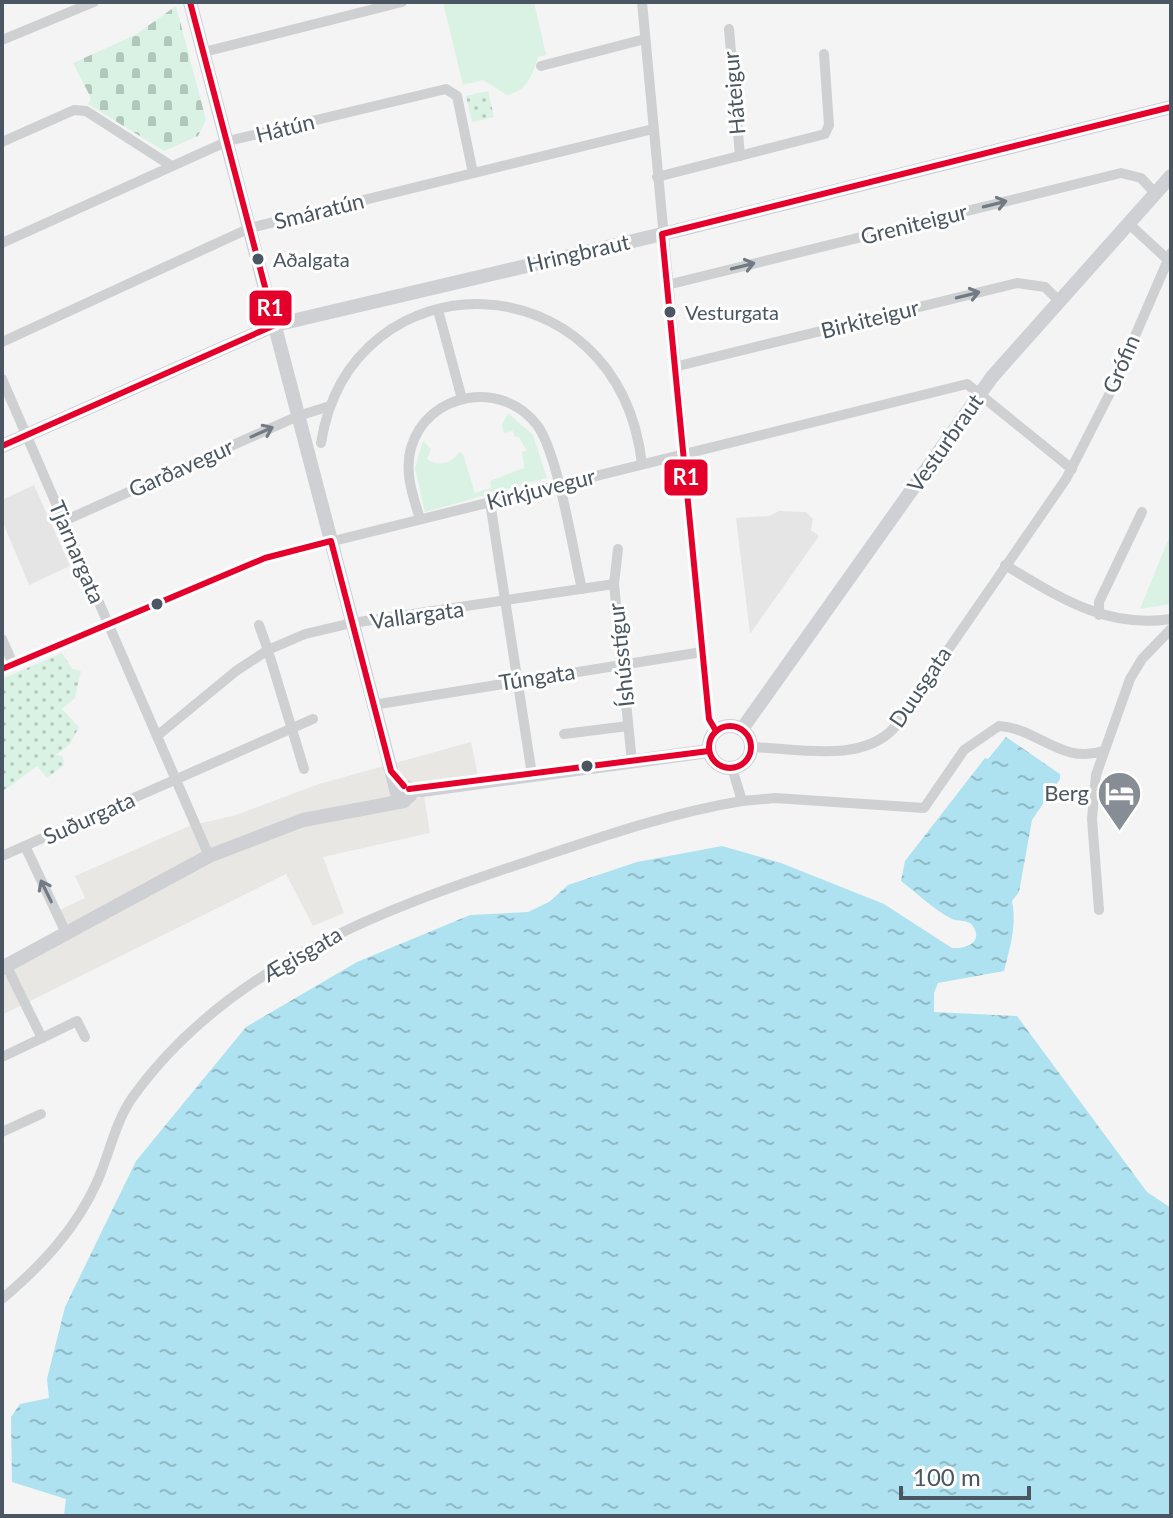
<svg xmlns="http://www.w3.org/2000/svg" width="1173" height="1518" viewBox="0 0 1173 1518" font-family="Lato,sans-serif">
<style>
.commercial{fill:#e8e7e3}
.education{fill:#e6e5e6}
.green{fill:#d9f2e3}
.cemetery{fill:url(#cemetery-stones)}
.park{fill:url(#park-dots)}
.water{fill:url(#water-ripples)}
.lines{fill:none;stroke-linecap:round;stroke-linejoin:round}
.street{stroke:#ced0d2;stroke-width:10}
.secondary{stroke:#ced0d4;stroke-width:14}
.bus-1-casing{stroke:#fff;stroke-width:12}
.bus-1{stroke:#e4002b;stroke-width:6}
.oneway{stroke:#727b83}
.bus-dot{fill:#4a5661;stroke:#fff;stroke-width:3}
.labels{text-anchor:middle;stroke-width:6;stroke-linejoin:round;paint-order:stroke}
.bus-label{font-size:20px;fill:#4a5661;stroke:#fff;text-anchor:start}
.street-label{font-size:22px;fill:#4a5661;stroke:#fff}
.poi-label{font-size:22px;fill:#4a5661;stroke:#fff;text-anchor:end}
.line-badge{stroke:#fff;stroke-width:3}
.badge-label{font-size:22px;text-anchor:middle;font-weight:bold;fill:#fff}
</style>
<defs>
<pattern id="cemetery-stones" width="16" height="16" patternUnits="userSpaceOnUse" patternTransform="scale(2)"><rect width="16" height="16" fill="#d9f2e3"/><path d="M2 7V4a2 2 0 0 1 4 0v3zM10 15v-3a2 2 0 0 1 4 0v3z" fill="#b2c7bb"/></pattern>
<pattern id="park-dots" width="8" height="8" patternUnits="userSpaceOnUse" patternTransform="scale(2)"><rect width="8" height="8" fill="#d9f2e3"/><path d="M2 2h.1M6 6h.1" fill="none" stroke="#b2c7bb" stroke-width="1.8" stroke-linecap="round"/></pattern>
<pattern id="water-ripples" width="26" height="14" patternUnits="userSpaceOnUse" patternTransform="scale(2)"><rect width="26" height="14" fill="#aee2f0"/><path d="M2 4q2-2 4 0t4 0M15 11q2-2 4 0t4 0" fill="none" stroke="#90bac6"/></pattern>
</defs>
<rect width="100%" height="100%" fill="#f4f4f4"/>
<polygon class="commercial" points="471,742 480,785 424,796 430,833 323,857 344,913 313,926 286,874 2,1015 2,965 62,934 53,913 85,898 75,876 189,826 236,815 319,784"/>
<g class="education">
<polygon points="34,485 70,566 29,585 2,520 2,500"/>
<polygon points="779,511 806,512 813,519 811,530 819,536 750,634 736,518 769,516"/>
</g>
<g class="green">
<path d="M443 2H534L546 55 538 57C532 76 528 90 507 95L483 80 463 85Z"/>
<path d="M508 413 533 435 547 478 425 512 415 468 423 441 431 449 427 459C439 467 451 464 459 452L463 454 475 493 491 488 490 481 524 468 522 452 527 451 519 437H515L513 431 504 433 502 425Z"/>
<polygon points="1171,533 1171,604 1140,609"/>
</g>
<polygon class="cemetery" points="176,6 206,120 198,136 164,151 88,104 91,98 73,63 135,35"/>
<g class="park">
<polygon points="488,91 494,117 472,122 466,96"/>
<polygon points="62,653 72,669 81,671 75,698 62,709 79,727 70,744 56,755 63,756 64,765 47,778 37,766 2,792 2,679"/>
</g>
<path class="water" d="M1006 737 1060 774V779L1032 820 1019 892 1012 901C1017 925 1010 948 1004 971L938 983 934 993V1012L1017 1016 1147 1192 1171 1208V1516H64L66 1499 12 1482 11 1417 20 1404 49 1398 47 1379 65 1307 136 1161 246 1027 357 962 470 915 528 912 549 902 568 885 637 862 722 846 781 863 884 904 952 948C963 949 983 944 974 928 970 919 960 922 952 919 934 910 917 893 901 881L905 861 985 758 988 759Z"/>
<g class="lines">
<g class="street">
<polyline points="642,2 709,719 716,731"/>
<polyline points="729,29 740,156"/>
<polyline points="2,40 94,2"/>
<polyline points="204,52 402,2"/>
<polyline points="541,66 645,39"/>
<polyline points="2,142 74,110 86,111 170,165"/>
<polyline points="657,177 825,134 829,125 824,54"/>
<polyline points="1129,224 1166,258"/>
<polyline points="2,243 228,141 446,89 457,96 473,173"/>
<polyline points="667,285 1121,173 1141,178 1155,193"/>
<polyline points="438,310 462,399"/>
<polyline points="2,342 250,228 653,129"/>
<polyline points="674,367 1017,283 1045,287 1059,301"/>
<polyline points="2,379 209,856"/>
<path d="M321 443C351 253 618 256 642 464"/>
<polyline points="490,502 532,775"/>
<path d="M420 519C413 496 404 472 411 448 427 392 502 379 537 425 558 453 573 551 582 589"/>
<polyline points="64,521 298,416 330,406"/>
<polyline points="618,549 614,584 632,762"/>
<path d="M1005 565C1059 597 1106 629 1171 619"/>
<polyline points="1099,615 1099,602 1142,512"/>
<polyline points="259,625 268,650"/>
<polyline points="2,639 13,664"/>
<polyline points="270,657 304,769"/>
<polyline points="2,669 265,558 967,384 1072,469"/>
<polyline points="373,705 702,652"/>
<polyline points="564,734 628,726"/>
<polyline points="157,736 236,671 268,650 305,634 352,623 614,584"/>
<path d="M751 747C796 748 861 764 894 728L1066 479 1112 389 1171 253"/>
<path d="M742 801 775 798 924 808 964 750 999 726C1037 728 1062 765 1103 751"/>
<polyline points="25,846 67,935"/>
<polyline points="2,856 313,719"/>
<polyline points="1099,910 1092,819 1096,775 1130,679 1142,659 1171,629"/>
<polyline points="42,1038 77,1021 85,1037"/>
<polyline points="2,1057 42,1038 6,965"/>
<polyline points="2,1132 41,1114"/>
<path d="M2 1299C41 1266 76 1229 97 1182 109 1155 115 1123 132 1098 227 965 383 909 532 860 601 837 669 813 742 801L732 768"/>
</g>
<g class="secondary">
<polyline points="190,2 396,789"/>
<polyline points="2,446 275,325 671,232 1171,107"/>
<circle cx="730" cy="747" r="21"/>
<polyline points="742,729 992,377 1171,176"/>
<polyline points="409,789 422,790 709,751"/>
<polyline points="2,968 209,856 303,820 404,801 410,795 406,787 396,789 399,800"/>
</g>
<defs>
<g id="bus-1">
<polyline points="2,446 275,325 190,2"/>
<polyline points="2,669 265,558 331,541 391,771 404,786"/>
<circle cx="730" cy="747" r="21"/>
<polyline points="716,731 709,719 662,234 1171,107"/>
<polyline points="409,789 709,751"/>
</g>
</defs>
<use href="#bus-1" class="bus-1-casing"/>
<use href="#bus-1" class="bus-1"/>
</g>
<defs><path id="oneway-shaft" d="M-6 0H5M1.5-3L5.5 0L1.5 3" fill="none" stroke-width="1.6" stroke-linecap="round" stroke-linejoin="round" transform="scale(2)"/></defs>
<g class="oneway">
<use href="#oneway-shaft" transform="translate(995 204) rotate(-14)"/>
<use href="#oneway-shaft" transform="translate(743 266) rotate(-14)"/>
<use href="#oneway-shaft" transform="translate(968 295) rotate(-14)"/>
<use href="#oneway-shaft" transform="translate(262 432) rotate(-24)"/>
<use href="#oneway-shaft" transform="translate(46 891) rotate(-116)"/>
</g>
<defs>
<symbol id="hotel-pin" viewBox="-11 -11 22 30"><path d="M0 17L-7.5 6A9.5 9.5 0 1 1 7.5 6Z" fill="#868d94" stroke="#fff"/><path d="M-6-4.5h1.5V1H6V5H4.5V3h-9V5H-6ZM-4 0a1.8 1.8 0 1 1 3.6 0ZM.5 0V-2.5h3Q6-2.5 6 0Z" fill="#fff"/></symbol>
</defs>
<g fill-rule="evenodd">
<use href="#hotel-pin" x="1094" y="768" width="51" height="69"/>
</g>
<g class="bus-dot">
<circle cx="258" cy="259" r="7"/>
<circle cx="670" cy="312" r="7"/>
<circle cx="157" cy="604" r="7"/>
<circle cx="587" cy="766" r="7"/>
</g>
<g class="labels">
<g class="bus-label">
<text x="273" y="267">Aðalgata</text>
<text x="685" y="320">Vesturgata</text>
</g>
<g class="street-label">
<text transform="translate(734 93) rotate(-95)" y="8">Háteigur</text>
<text transform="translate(285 128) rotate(-14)" y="8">Hátún</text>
<text transform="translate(319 211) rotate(-14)" y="8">Smáratún</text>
<text transform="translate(914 224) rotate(-14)" y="8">Greniteigur</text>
<text transform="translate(578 253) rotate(-13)" y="8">Hringbraut</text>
<text transform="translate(870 319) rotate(-14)" y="8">Birkiteigur</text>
<text transform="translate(1121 364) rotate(-67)" y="8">Grófin</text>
<text transform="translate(945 443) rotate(-55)" y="8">Vesturbraut</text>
<text transform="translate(181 468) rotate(-24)" y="8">Garðavegur</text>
<text transform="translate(541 489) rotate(-14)" y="8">Kirkjuvegur</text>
<text transform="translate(77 552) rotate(67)" y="8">Tjarnargata</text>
<text transform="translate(417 615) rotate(-8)" y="8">Vallargata</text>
<text transform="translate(621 655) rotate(-96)" y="8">Íshússtígur</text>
<text transform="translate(537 677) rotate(-9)" y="8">Túngata</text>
<text transform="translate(920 687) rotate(-56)" y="8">Duusgata</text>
<text transform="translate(89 818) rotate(-24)" y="8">Suðurgata</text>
<text transform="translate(302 954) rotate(-30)" y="8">Ægisgata</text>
</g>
<g class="poi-label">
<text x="1089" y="801">Berg</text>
</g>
</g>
<g class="line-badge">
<rect x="248" y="289" width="45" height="38" rx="8" fill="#e4002b"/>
<rect x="663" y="458" width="46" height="39" rx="8" fill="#e4002b"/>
</g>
<g class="badge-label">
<text x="270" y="316">R1</text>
<text x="686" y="485">R1</text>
</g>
<rect width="1173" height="1518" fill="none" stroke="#4a5661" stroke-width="8"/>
<path d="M901 1486v12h128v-12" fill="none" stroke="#4a5661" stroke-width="4"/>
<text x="913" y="1486" font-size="24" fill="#4a5661" stroke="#ffffff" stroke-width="6" paint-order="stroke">100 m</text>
</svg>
